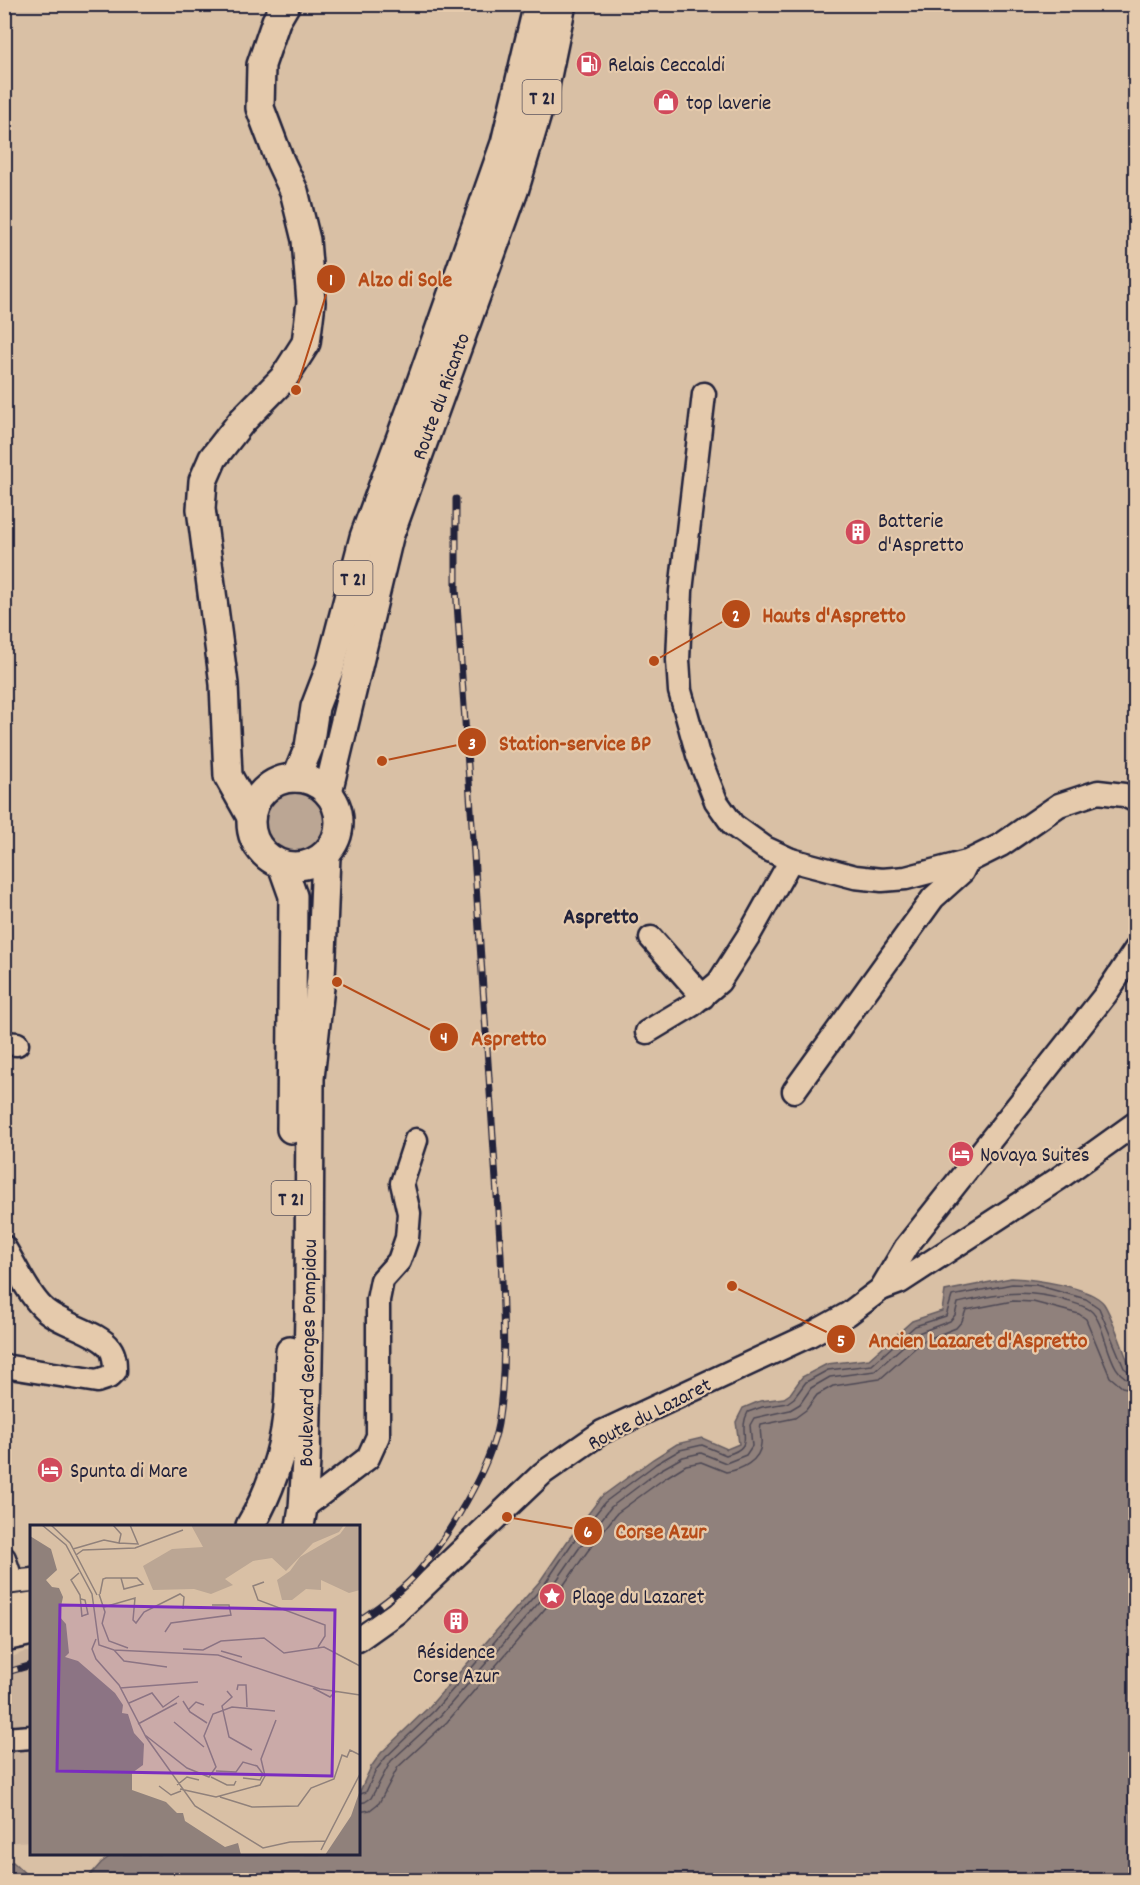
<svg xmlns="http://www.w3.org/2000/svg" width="1140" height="1885" viewBox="0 0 1140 1885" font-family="Dekko,sans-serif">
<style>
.built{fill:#cab29c}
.green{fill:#bba694;stroke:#6e6468;stroke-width:1.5}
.water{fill:#90817b;stroke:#645b61;stroke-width:1.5}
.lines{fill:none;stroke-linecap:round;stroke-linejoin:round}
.shore{stroke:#4e4855;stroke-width:1.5}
.minor-casing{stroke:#22223b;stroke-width:27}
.major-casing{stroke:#22223b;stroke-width:32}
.minor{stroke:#e5caac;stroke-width:22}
.major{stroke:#e5caac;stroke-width:27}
.rail-casing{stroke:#22223b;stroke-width:7}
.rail{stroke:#e5caac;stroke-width:4.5;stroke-dasharray:14;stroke-linecap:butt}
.labels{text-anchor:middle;stroke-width:4.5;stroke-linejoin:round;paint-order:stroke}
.shield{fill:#e5caac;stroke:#5c545d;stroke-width:1.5}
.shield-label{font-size:20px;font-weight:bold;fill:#22223b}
.poi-label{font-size:21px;fill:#22223b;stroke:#e5caac;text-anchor:start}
.street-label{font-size:21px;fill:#22223b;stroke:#e5caac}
.neighbourhood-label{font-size:22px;font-weight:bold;fill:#22223b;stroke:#e5caac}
.inset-road{fill:none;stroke:#90817b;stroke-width:1.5}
.view{fill:#7b2cbf;fill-opacity:0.15;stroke:#7b2cbf;stroke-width:3}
.inset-edge{fill:none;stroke:#22223b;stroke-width:3}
.leader{fill:none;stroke:#b64b18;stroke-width:2}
.callout-dot{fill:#b64b18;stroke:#e5caac;stroke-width:2}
.mark-label{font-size:18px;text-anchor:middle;font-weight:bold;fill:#fff}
.callout-label{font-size:22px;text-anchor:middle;font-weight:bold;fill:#b64b18;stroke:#e5caac;stroke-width:4.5;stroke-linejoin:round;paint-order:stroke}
</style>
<rect width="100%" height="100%" fill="#d9c0a5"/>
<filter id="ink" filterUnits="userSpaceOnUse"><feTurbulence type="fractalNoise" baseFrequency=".0167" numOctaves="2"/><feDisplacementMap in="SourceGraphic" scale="12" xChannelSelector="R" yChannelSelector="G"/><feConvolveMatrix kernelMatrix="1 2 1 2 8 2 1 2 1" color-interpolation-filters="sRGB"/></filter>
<g filter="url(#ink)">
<polygon class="built" points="24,1652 31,1652 31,1841 5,1843 5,1660"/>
<circle class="green" cx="295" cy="823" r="32"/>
<g class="water">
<path d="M1011 1278C1032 1279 1091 1286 1104 1304 1112 1316 1123 1350 1129 1364L1135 1369V1880H86L101 1863 113 1854H358L360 1791 371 1767 381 1753 429 1707 540 1581 569 1539 601 1497 653 1459 677 1444 702 1438 727 1449 739 1444 736 1422 743 1408 760 1401 784 1398 790 1394 802 1377 827 1364 869 1359 912 1321 942 1311 945 1291Z"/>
<polygon points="13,1862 32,1880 5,1880 5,1863"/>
</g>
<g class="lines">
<g class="shore">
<path d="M358 1795 366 1792 376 1770 386 1757 434 1711 544 1585 573 1542 605 1502 656 1464 680 1450 702 1445 726 1455C758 1446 736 1434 748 1412L762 1407 787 1403 794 1398 806 1382 828 1370 872 1365 915 1326 946 1316 952 1296 1012 1284 1036 1285 1086 1299 1099 1308 1124 1368 1131 1373H1136"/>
<path d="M358 1803 365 1802 371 1798 391 1761 440 1716 550 1590 580 1547 611 1507 660 1470 683 1457 701 1453 726 1463 746 1455 752 1446 750 1425 754 1418 790 1410 800 1404 811 1388 830 1377 875 1371 918 1333 950 1321 955 1315 958 1303C999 1294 1023 1288 1064 1300 1073 1303 1083 1305 1090 1310 1109 1325 1105 1379 1136 1381"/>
<path d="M358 1812 370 1810 379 1803 398 1767 447 1722 556 1596 587 1552 617 1513 665 1478 686 1465 701 1462 726 1472C741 1470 760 1461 761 1444 762 1438 759 1431 761 1425L795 1418 806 1410 817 1395 833 1386 880 1379 923 1341 956 1328 962 1321 966 1310 1013 1301 1033 1302 1079 1314 1086 1319 1110 1377 1122 1387 1136 1390"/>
</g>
<defs>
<g id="minor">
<polyline points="704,394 681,591 678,660 680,691 698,755 716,801 733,825 765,848 791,860 855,877 882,880 906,878 967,862 1001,845 1059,805 1098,792 1124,795 1136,801"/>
<polyline points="651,938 703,997"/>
<polyline points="647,1032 692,1005 719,982 749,935 791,860"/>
<polyline points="4,1043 17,1044"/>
<polyline points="794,1091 933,898 962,872 966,864"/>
<path d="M4 1247C16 1266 26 1291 42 1307 58 1324 98 1331 110 1348 115 1355 115 1363 115 1371L109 1377 97 1381 4 1366"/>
<polyline points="881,1289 906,1247 1106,994 1136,949"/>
<polyline points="303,1508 368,1458 378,1436 378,1300 382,1280 399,1261 407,1238 409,1213 402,1183 416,1140"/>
<polyline points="4,1558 12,1582"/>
<polyline points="4,1585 12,1582 32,1580"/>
<polyline points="358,1640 396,1613 543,1473 602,1432 808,1336 848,1314 881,1289 900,1282 1058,1179 1136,1123"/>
<polyline points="4,1739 32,1737"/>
</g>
<g id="major">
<circle cx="295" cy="822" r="44"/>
<polyline points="296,778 309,747 315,707 330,668 364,537 421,382 505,143 538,4"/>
<polyline points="328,792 389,537 515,188 544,91 562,4"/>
<polyline points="251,817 228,776 224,684 201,509 203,481 213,458 242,421 283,379 306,343 311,302 306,240 294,191 280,161 260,108 261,65 276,21 286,4"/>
<polyline points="282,865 293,896 291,1129"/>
<path d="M250 1526C269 1494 283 1454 287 1416 290 1395 289 1372 290 1351"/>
<polyline points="300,1526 303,1508 306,1461 309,1315 310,1078 321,978 326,856"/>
<polyline points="4,1610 32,1606"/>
<polyline points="4,1637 32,1631"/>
</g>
</defs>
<use href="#minor" class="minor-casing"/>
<use href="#major" class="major-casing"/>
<use href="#minor" class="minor"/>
<use href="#major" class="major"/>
<defs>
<g id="rail">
<path d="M358 1621C379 1607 402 1591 418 1572 448 1537 490 1469 498 1424 507 1368 503 1311 501 1255L456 588V499"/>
<polyline points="4,1673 32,1665"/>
</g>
</defs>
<use href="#rail" class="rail-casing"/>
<use href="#rail" class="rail"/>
</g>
</g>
<defs>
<symbol id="fuel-disc" viewBox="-11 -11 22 22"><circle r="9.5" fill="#d1495b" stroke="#e5caac"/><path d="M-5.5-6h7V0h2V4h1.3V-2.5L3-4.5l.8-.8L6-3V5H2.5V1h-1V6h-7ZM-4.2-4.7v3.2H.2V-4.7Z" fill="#fff"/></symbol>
<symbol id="shop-disc" viewBox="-11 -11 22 22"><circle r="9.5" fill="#d1495b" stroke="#e5caac"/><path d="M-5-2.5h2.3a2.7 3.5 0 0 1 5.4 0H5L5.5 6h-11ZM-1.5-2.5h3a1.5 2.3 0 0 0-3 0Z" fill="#fff"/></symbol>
<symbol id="building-disc" viewBox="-11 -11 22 22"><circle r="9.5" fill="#d1495b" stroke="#e5caac"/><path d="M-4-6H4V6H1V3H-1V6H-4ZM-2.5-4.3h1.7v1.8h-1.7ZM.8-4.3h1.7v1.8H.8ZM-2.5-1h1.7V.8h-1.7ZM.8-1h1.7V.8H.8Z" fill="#fff"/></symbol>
<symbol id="hotel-disc" viewBox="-11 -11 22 22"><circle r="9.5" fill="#d1495b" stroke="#e5caac"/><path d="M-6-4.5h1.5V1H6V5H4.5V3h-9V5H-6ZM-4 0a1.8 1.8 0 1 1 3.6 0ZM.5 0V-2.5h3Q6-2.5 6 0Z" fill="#fff"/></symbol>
<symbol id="sight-disc" viewBox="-11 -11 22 22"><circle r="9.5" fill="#d1495b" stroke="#e5caac"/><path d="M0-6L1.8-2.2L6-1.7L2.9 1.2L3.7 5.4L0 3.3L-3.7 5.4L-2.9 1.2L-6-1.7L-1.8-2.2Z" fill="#fff"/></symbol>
</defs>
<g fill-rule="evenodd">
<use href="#fuel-disc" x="574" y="49" width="30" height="30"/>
<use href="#shop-disc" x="651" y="87" width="30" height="30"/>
<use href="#building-disc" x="843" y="517" width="30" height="30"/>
<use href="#hotel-disc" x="946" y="1139" width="30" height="30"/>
<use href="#hotel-disc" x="35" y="1455" width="30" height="30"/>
<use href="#sight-disc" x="537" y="1581" width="30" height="30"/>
<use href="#building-disc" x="441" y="1606" width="30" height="30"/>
</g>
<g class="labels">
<g class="shield">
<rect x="522.5" y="80" width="39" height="34" rx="4.5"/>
<rect x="333.5" y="561" width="39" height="34" rx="4.5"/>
<rect x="271.5" y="1181" width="39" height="34" rx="4.5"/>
</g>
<g class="shield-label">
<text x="542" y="104">T 21</text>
<text x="353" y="585">T 21</text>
<text x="291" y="1205">T 21</text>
</g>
<g class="poi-label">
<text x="608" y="71">Relais Ceccaldi</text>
<text x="686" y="109">top laverie</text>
<text x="878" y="527">Batterie<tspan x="878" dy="24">d'Aspretto</tspan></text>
<text x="980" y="1161">Novaya Suites</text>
<text x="70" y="1477">Spunta di Mare</text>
<text x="572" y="1603">Plage du Lazaret</text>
<text x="456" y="1658" text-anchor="middle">Résidence<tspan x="456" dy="24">Corse Azur</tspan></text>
</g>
<g class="street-label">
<text transform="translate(440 396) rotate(-70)" y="7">Route du Ricanto</text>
<text transform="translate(307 1353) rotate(-89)" y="7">Boulevard Georges Pompidou</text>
<text transform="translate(649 1413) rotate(-27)" y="7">Route du Lazaret</text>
</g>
<g class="neighbourhood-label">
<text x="601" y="923">Aspretto</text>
</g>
</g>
<g transform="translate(30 1525)">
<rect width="330" height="330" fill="#d9c0a5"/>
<path d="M161 0H314L309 7 283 18 256 46 242 33 223 36 195 54 203 60 181 69 164 64 123 65 113 41 142 24 173 22ZM330 0V65L319 68 291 55V65L276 64 262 75H252L247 55 260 46 270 32 310 9 316 1Z" fill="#bba694"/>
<path d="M0 11 21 24 27 45 16 55 22 62 29 63 33 72 29 91 36 99 39 128 35 132 48 136 85 168 93 180 92 188 98 189 104 208 114 219 113 240 102 248V265L136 277 147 288H153L155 296 195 322 208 318 211 330H0ZM330 265V330H295L321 291Z" fill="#90817b"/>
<path class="inset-road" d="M12 0 36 20 62 69 69 120 84 125 188 130 290 164 330 170M21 0 40 18 67 70M89 18 108 19 100 0M43 24 74 15 89 18 91 9 83 0M46 30 53 25 105 23 153 5M49 48 41 55 50 70 52 92M234 57 223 61 228 75 295 100V111L288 122M69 69 75 87 72 99M70 69 73 54 76 53H107L113 59 94 64 91 53M51 74 55 75 58 89 52 91M74 82 105 73 103 95 106 98 114 87 150 69 154 72 153 84M72 98 79 116 98 123M135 107 141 98 201 90 199 80H182M66 114 62 124 66 134 89 160 116 212 165 281 233 323 260 317 296 316M153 124 173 125 191 116 234 113 254 128 294 122 330 141M84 125 94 136 137 142M191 126 212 132M90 163 168 157M283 163 300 172 305 167M207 165 208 160H216L217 182M197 166 202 172 192 181 199 212 222 225M153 176 160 187 177 198M99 178 122 168 133 182 149 171M158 185 166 177 174 180M144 197 174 222M108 199 147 178M115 210 157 243 179 252 186 242 174 211 183 189 202 182 245 186M186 246 206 247 213 237 227 241 233 249 230 255 213 253M181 252 197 260H204L206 256M147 260 157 252 169 255M129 261 141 270 151 266M150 264 186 272 230 260 235 251 231 234 246 195M190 272 222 282 268 281 281 263 304 254 312 230 317 232 320 225 330 230M291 325 330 249"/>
<path class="view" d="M30 80 305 85 302 251 27 246Z"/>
<rect width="330" height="330" class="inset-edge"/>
</g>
<path class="leader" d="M296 390L331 279M654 661L736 614M382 761L472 742M337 982L444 1037M732 1286L841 1339M507 1517L588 1531"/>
<g class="callout-dot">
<circle cx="296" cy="390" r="6"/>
<circle cx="654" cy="661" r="6"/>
<circle cx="382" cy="761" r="6"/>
<circle cx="337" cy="982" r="6"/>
<circle cx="732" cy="1286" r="6"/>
<circle cx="507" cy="1517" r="6"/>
<circle cx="331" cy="279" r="15"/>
<circle cx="736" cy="614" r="15"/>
<circle cx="472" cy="742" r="15"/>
<circle cx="444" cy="1037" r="15"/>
<circle cx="841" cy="1339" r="15"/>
<circle cx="588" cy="1531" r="15"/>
</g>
<g class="mark-label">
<text x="331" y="285">1</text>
<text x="736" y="621">2</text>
<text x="472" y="749">3</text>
<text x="444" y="1043">4</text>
<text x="841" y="1346">5</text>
<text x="588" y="1537">6</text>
</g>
<g class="callout-label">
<text x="405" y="286">Alzo di Sole</text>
<text x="834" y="622">Hauts d'Aspretto</text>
<text x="575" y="750">Station-service BP</text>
<text x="509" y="1045">Aspretto</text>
<text x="978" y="1347">Ancien Lazaret d'Aspretto</text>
<text x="661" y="1538">Corse Azur</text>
</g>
<rect width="1140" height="1885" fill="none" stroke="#e5caac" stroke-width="24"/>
<rect x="12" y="12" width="1116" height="1861" fill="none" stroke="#22223b" stroke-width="2" filter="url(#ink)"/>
</svg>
